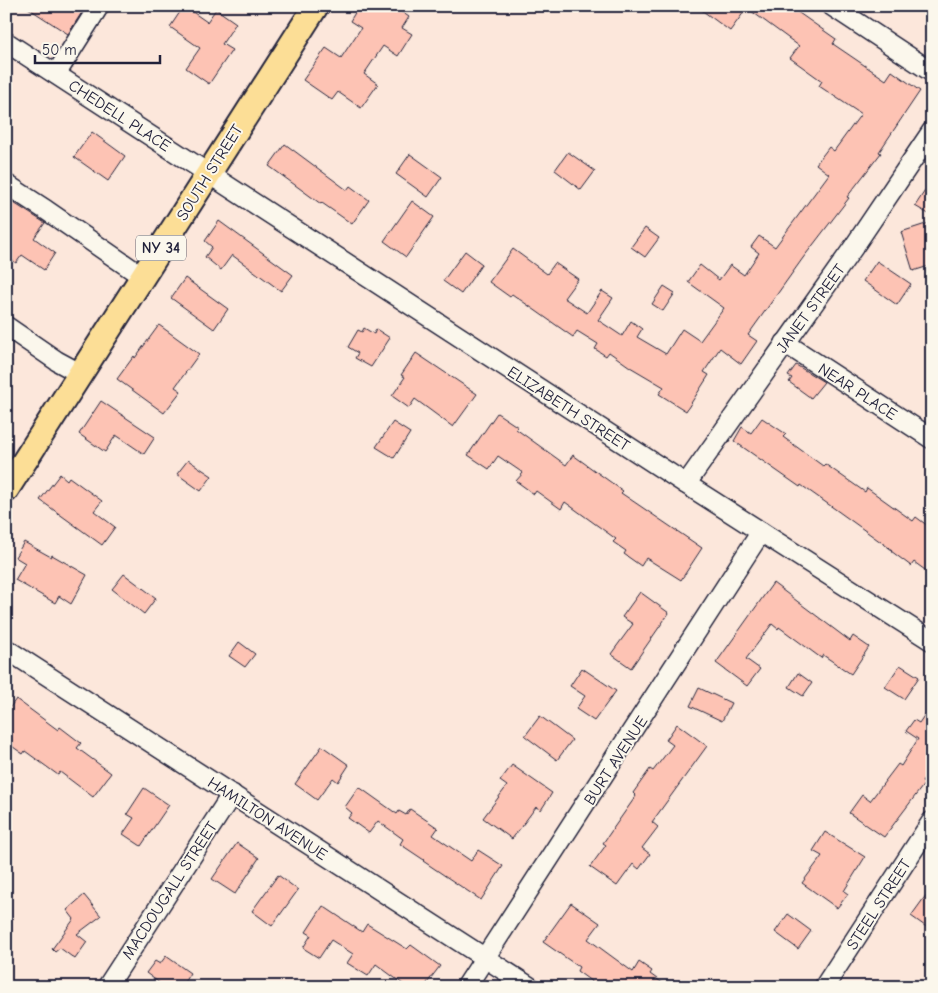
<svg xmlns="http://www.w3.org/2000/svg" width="938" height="993" viewBox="0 0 938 993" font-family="'Comic Neue',sans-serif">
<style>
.building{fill:#fdc3b4;stroke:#22223b}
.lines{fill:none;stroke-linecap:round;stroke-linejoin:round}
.minor-casing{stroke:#22223b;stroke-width:22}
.major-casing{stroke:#22223b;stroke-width:28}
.minor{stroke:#fbf7ec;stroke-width:19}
.major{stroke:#fcde96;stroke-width:24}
.labels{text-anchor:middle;stroke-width:4;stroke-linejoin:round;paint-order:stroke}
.shield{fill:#fbf7ec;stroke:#636270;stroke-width:1}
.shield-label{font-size:15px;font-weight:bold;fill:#22223b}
.street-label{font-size:16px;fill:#22223b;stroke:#fbf7ec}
</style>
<rect width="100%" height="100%" fill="#fce7db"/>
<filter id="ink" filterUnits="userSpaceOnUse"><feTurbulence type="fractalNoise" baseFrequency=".02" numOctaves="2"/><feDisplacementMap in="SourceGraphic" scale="10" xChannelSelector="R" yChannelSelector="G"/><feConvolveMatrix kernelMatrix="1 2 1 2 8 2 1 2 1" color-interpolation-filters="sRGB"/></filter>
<g filter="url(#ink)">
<g class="building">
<polygon points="25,6 86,6 68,34"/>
<polygon points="184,6 207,22 216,9 236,23 222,44 232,50 209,84 186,68 200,48 170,27"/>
<polygon points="359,6 393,6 409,17 402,28 412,34 398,56 383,46 364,74 378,84 361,108 338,92 332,100 303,80 326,48 341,58 361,28 350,21"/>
<polygon points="696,6 789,6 836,39 833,44 886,80 892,71 920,91 879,152 881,153 847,197 849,198 803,258 748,335 757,341 741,364 720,348 704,372 709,375 686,411 659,394 664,387 630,367 609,352 606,356 595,349 598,344 577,331 573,337 512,294 510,297 489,282 513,249 547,274 555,263 578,279 564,298 587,313 602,291 613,298 598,320 622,336 631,321 642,329 637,337 666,354 682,329 700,341 724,308 688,282 700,265 719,280 730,265 744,275 759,253 751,247 759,236 775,247 829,174 816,164 829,147 834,151 861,114 819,86 822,81 790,58 799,46 747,8 730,31"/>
<polygon points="92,132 125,156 108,181 74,157"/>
<polygon points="285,144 347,190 350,186 369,200 352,224 322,203 321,204 269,166"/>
<polygon points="568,152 595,171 581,190 555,170"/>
<polygon points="410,154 442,177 428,197 396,174"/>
<polygon points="932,180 932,216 915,206"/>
<polygon points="6,198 45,223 34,238 55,253 44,270 22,255 16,263 6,256"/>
<polygon points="412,201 434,217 406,257 384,241"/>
<polygon points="219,221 293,275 281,291 232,255 221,270 205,257 212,247 205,241"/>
<polygon points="932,222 932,265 913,271 901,232"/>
<polygon points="645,228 659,238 645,257 631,247"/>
<polygon points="465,251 482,264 461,294 443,281"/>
<polygon points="877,261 911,284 897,305 863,281"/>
<polygon points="185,278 228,309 214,329 171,298"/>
<polygon points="664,286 675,293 663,311 652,304"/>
<polygon points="159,325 199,354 175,387 181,391 164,413 117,379 134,356 135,358"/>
<polygon points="364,328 374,334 376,329 390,338 371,367 355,358 358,353 348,347 358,330 362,332"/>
<polygon points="416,353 477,394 453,427 415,399 409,408 392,396 405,377 401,375"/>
<polygon points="796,365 824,382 811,398 789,382 792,378 788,376"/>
<polygon points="101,401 155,437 144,454 116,435 105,452 79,434"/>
<polygon points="497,413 518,427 516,429 566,465 573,455 623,491 621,493 702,548 681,580 646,558 641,566 624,554 626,551 613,542 616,539 565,502 561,509 536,491 534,494 516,481 523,473 498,456 489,469 468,455"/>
<polygon points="762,418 786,434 783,437 823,466 825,464 865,492 867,488 913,521 916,517 932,529 932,575 914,562 911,566 891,551 892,550 835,509 801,485 800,487 734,441 742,427 751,433"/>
<polygon points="393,422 410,433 394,458 376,447"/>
<polygon points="188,460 212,476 201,491 177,474"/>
<polygon points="60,474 67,480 69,477 102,501 94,511 115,527 102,545 40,500"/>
<polygon points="24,542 51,557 52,555 87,575 71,604 59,596 55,603 15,580 25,563 15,557"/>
<polygon points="124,574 156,598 144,614 112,589"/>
<polygon points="773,583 850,641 853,636 869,647 851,674 823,655 821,658 779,627 778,629 772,624 746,659 760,669 747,686 716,663"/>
<polygon points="640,592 669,613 631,668 611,654 633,624 622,617"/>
<polygon points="239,642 255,654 245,667 229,656"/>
<polygon points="900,665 919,677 904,699 885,687"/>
<polygon points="582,668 616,691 594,721 576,709 585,696 570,686"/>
<polygon points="798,673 812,683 803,696 789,687"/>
<polygon points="699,688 731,703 722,721 690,706"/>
<polygon points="16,699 58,730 60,727 81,743 77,748 111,773 93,797 60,772 58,775 25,751 23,754 6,742 6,713"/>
<polygon points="932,704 932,767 922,782 925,783 884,837 849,813 862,795 870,801 898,764 901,766 918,739 906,731 914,720 919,723"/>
<polygon points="540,716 572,740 557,760 525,736"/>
<polygon points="677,724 707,746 652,822 658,827 642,848 650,854 639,869 633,864 617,886 590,867 606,845 603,843 636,796 633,793 650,769 653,771 673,745 666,740"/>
<polygon points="322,746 349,765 338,782 333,778 317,800 295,784"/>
<polygon points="512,765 552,793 541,810 536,807 512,839 483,818 507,786 500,781"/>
<polygon points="359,787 397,814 399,811 406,815 410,809 438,828 433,835 471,861 478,850 503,866 481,900 423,861 424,860 400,844 403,839 378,821 369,833 348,818 352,813 345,807"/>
<polygon points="144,788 169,805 141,846 123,834 134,818 127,814"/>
<polygon points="825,832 865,857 844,891 848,894 837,908 802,883 822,856 813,851"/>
<polygon points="237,843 259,858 235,894 212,879"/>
<polygon points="278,875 298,890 272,926 252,911"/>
<polygon points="932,887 932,931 911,916"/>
<polygon points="84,895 101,916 77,934 87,942 75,959 60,948 55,952 52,949 74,919 67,910"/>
<polygon points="571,903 600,923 588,939 633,972 639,962 652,971 650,974 668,987 599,987 577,971 579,967 543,942"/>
<polygon points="323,906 362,932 367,924 407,949 411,945 440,966 424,987 407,987 376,964 368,976 347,963 353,954 331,940 319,958 303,948 311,935 306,932"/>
<polygon points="788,914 811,931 798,949 775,932"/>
<polygon points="166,956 190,973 181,987 165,987 146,973 155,961 160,964"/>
</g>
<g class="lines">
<defs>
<g id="minor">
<polyline points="832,6 932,72"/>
<polyline points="6,42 686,484 932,641"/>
<polyline points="56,74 99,6"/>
<polyline points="6,184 46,210 143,277"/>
<polyline points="6,326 57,361 81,374"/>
<polyline points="785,343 932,439"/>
<polyline points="686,484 853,248 932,131"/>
<polyline points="6,649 530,987"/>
<polyline points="107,987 232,794"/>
<polyline points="466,987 761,532"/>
<polyline points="824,987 932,821"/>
</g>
<path id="major" d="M6 490C110 329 212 167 316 6"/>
</defs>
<use href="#minor" class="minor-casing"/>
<use href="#major" class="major-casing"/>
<use href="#minor" class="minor"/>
<use href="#major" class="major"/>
</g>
</g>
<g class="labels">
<rect class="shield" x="136" y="235.5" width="50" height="25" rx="4"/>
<g class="shield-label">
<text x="161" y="253">NY 34</text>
</g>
<g class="street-label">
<text transform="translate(120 115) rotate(33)" y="6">CHEDELL PLACE</text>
<text transform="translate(209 172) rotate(-58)" y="6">SOUTH STREET</text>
<text transform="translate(810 308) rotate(-54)" y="6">JANET STREET</text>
<text transform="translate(858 391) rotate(33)" y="6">NEAR PLACE</text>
<text transform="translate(569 408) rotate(33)" y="6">ELIZABETH STREET</text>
<text transform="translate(615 760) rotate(-57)" y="6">BURT AVENUE</text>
<text transform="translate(268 818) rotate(33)" y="6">HAMILTON AVENUE</text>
<text transform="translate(169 890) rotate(-57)" y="6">MACDOUGALL STREET</text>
<text transform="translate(878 904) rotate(-57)" y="6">STEEL STREET</text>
</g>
</g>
<rect width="938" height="993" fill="none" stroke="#fbf7ec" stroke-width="25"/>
<rect x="12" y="12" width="913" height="968" fill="none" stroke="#22223b" stroke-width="2" filter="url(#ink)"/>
<path d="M35 55v8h125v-8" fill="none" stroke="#22223b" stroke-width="2.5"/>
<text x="42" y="55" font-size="15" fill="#22223b" stroke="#fbf7ec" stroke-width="4" paint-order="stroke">50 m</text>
</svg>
